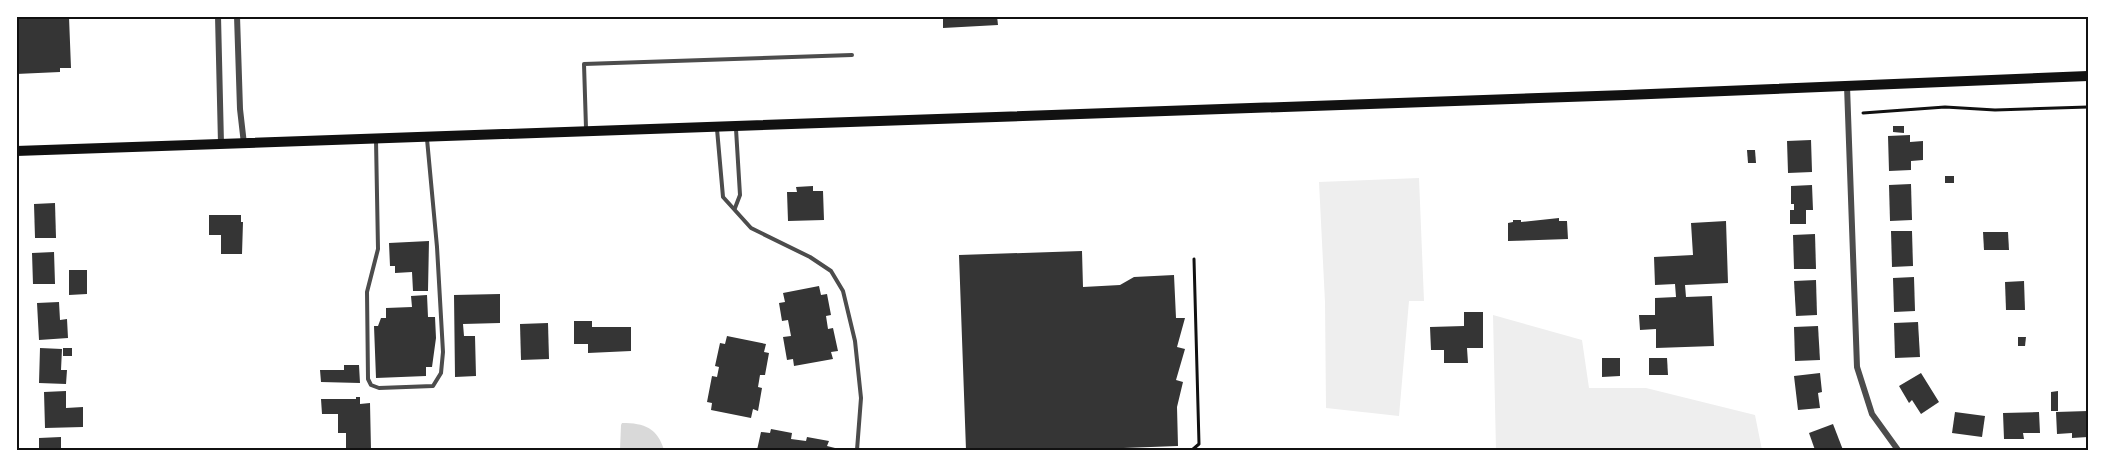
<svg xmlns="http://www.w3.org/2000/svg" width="2105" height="467" viewBox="0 0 2105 467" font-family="'Space Grotesk',sans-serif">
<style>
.green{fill:#eee}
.water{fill:#d9d9d9}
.building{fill:#353535}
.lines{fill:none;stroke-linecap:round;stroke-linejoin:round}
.path{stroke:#111;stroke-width:3}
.service{stroke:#4c4c4c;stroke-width:4}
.minor{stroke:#4c4c4c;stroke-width:6}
.secondary{stroke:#111;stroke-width:10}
.neatline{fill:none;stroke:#111;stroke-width:2}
</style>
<rect width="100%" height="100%" fill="#fff"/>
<g class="green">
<polygon points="1419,178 1424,301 1409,301 1399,416 1326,408 1325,302 1319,182"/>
<polygon points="1493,315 1582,340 1589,388 1646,388 1755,415 1762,450 1496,450"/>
</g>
<path class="water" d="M622 423C645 423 657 428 664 450H620L621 425Z"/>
<g class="building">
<polygon points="943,16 997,16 998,25 943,28"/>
<polygon points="69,17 71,68 60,68 60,72 16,74 16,18"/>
<polygon points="1893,126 1904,126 1904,133 1893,132"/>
<polygon points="1910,135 1910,142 1923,141 1923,160 1911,161 1911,170 1889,171 1888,136"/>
<polygon points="1811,140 1812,172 1788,173 1787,141"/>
<polygon points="1747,150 1755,150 1756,163 1748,163"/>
<rect x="1945" y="176" width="9" height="7"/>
<polygon points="1911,184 1912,220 1890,221 1889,185"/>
<polygon points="1812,185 1813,210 1806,210 1806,224 1790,224 1790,210 1794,210 1794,204 1791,204 1791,186"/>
<polygon points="813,186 813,191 823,191 824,220 788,221 787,192 797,192 796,187"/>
<polygon points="55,203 56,238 35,238 34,204"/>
<polygon points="209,215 241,215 241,222 243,222 242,254 221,254 221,235 209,235"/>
<polygon points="1559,218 1559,221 1567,221 1568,239 1508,241 1508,223 1513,222 1513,220 1521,220 1521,222"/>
<polygon points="1726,221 1728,283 1685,285 1686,297 1712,296 1714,346 1656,348 1656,329 1640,330 1639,315 1655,315 1655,298 1676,297 1675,284 1655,285 1654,257 1693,255 1691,223"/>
<polygon points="1891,231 1912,231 1913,266 1892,267"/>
<polygon points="1983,232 2008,232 2009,250 1984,250"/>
<polygon points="1815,234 1816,269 1794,269 1793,235"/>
<polygon points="429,241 428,291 413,291 412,272 395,273 395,266 390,266 389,243"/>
<polygon points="1082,251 1083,287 1120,285 1134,277 1174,275 1176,318 1185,318 1177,347 1185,349 1176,380 1183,382 1177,407 1178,446 1069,450 966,450 959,255"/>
<polygon points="54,252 55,284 33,284 32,253"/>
<polygon points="69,270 87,270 87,294 69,295"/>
<polygon points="1914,277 1915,311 1894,312 1893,278"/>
<polygon points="1816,280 1817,315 1796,316 1794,281"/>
<polygon points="2024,281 2025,310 2006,310 2005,282"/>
<polygon points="819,286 821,295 827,294 831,315 826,316 828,329 833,328 838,351 831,352 833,359 794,366 793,359 787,360 783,337 791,336 788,320 782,321 779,303 785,302 783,293"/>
<polygon points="500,294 500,323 463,324 464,336 475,336 476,376 455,377 454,295"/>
<polygon points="427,295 428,317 435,317 436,338 432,367 426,367 426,376 376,378 374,326 378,326 381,318 386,318 386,308 412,307 411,296"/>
<polygon points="59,302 60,320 67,319 68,338 39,340 37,303"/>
<polygon points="1464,312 1483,312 1483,348 1467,348 1468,363 1444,363 1444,350 1431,350 1430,327 1464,326"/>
<polygon points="574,321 592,321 592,327 631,327 631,351 588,353 588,344 574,344"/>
<polygon points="1918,322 1920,357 1895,358 1894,323"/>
<polygon points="548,323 549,359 521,360 520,324"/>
<polygon points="1818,326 1820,360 1795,361 1794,327"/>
<polygon points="727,336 766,344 764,352 769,353 765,375 760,375 758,387 762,388 758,411 753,409 751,418 711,410 712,403 707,402 712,376 717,377 719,367 715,366 720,343 725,344"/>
<polygon points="2018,337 2026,337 2025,346 2018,346"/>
<polygon points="40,348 62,349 61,370 67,370 66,384 39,383"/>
<rect x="63" y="348" width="9" height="8"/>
<polygon points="1602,358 1620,358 1620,376 1602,377"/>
<polygon points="1649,358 1667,358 1668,375 1649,375"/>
<polygon points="344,365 359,365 360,383 321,382 320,370 344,370"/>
<polygon points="1820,373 1822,392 1818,393 1820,408 1798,410 1794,376"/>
<polygon points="1921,373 1939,402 1921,414 1912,400 1909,403 1899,386"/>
<polygon points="66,391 66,408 83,407 83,427 45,428 44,392"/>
<polygon points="2058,391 2058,411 2051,411 2051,392"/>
<polygon points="356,397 360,397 360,404 370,403 371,450 346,450 346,433 338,433 338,414 322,414 321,399 356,399"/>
<polygon points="2088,411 2088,437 2072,438 2072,433 2057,434 2056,412"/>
<polygon points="1955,412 1985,416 1982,437 1952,433"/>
<polygon points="2039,412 2040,433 2023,433 2024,439 2004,439 2003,413"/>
<polygon points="1833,424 1843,450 1815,450 1809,433"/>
<polygon points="771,429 792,433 791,439 806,441 807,437 829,441 827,446 835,448 834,450 757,450 761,432 770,433"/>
<polygon points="61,437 61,450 39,450 39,438"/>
</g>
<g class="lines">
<g class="path">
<polyline points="1863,113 1945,107 1995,110 2088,107"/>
<polyline points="1192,450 1199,444 1194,259"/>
</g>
<g class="service">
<polyline points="586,128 584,64 852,55"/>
<polyline points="717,129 723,197 751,228 810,257 831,271 843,291 855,341 861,398 857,450"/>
<polyline points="376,140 378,249 367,292 368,379 371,385 379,388 433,386 441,373 443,352 437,247 427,139"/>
<polyline points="735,208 740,195 736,129"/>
</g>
<g class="minor">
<polyline points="218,16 221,144"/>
<polyline points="237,16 240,109 244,144"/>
<polyline points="1847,86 1857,367 1872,414 1898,450"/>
</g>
<polyline class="secondary" points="16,151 1626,95 2088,76"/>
</g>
<rect width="2105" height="467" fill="none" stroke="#ffffff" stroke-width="36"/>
<rect x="18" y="18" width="2069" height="431" class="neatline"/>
</svg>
